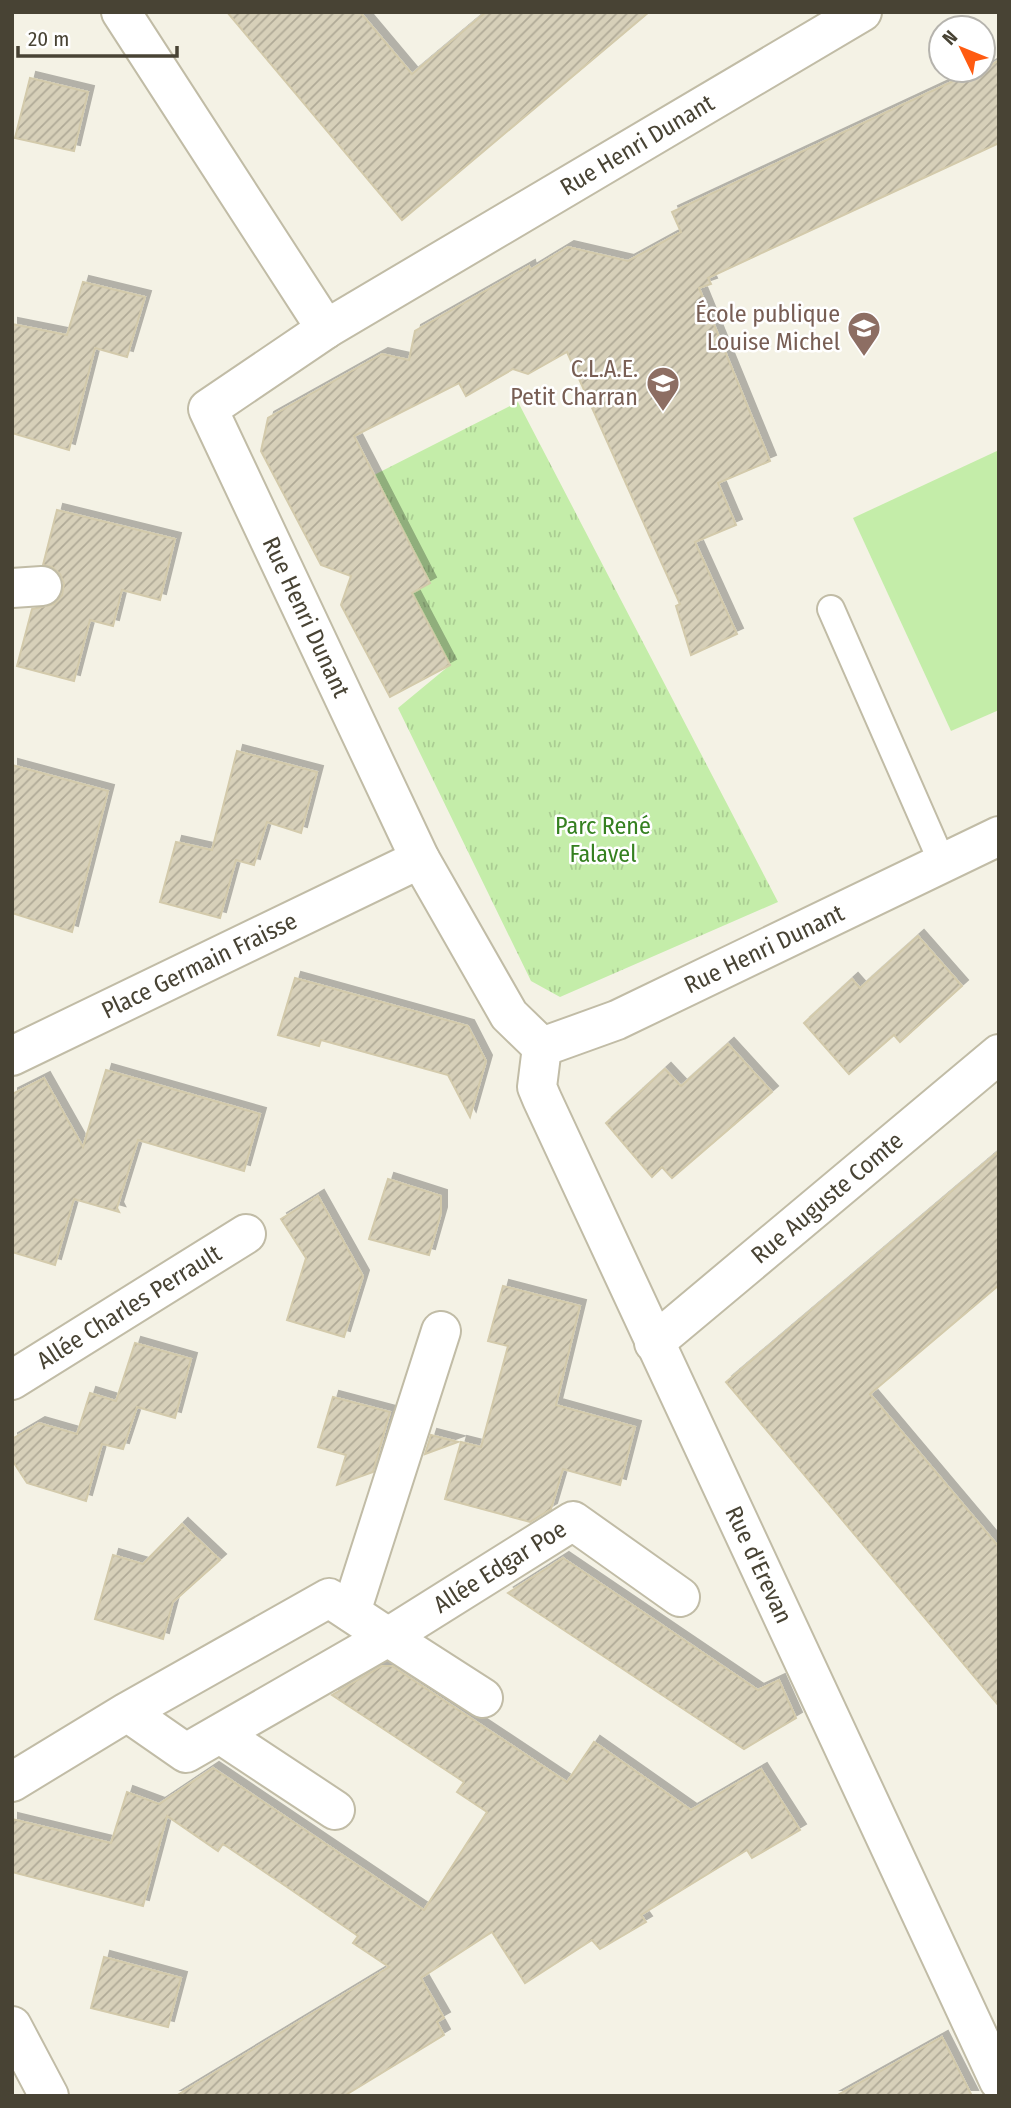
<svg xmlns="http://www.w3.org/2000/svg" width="1011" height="2108" viewBox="0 0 1011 2108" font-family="'Fira Sans Condensed',sans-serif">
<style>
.park{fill:url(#park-tufts)}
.pitch{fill:#c4eda9}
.building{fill:url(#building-hatch);stroke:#d3caab;stroke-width:2;filter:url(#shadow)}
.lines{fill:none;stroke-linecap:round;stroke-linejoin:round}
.lane-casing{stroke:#c1bca6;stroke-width:30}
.street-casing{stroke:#c1bca6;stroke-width:42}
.lane{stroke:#fff;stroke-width:26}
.street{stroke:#fff;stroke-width:38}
.labels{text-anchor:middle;stroke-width:5;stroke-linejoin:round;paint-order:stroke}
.street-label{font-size:24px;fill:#484334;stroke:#fff}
.education-label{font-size:24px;fill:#785e54;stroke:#fff;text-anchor:end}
.park-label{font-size:24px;fill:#358020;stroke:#fff}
</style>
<defs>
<pattern id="park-tufts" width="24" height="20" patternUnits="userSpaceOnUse" patternTransform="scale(1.75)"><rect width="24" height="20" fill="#c4eda9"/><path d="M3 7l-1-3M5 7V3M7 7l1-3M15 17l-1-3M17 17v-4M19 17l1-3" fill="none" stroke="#aacc92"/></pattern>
<pattern id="building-hatch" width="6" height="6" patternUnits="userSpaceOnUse" patternTransform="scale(1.75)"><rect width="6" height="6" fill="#d7d0b9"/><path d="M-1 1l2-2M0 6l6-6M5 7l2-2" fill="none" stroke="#b0aa97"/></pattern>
<filter id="shadow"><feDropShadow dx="6" dy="-6" stdDeviation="0" flood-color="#0004"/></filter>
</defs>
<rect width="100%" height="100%" fill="#f4f2e5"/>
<polygon class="park" points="518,402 778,902 560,997 531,981 398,708 450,665 412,593 430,582 374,475"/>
<polygon class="pitch" points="999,450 999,710 951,731 853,518"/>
<g class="building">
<polygon points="227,12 360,12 412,74 486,12 649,12 402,220"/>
<polygon points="999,60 999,143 708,278 711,284 699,288 770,461 718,483 736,525 695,542 737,634 691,655 676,606 680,604 567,352 528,374 513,369 466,396 459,383 354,436 430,583 412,593 450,665 390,697 341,605 351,576 321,565 261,451 268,418 382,354 409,360 415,331 529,266 530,270 568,247 628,261 681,232 672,212 977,70 983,70"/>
<polygon points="30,78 88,92 74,151 15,138"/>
<polygon points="83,282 145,297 127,357 95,348 69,450 12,433 12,324 67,335"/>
<polygon points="57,510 175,539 160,600 122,590 113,626 90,620 74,681 17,666 32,609 54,604 62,595 64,584 60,574 52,567 43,565"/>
<polygon points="237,751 317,772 301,833 267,822 254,865 236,860 220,918 160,902 176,842 212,850"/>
<polygon points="12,765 108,791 72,932 12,913"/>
<polygon points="918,936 962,986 900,1042 894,1035 849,1074 804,1023 852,979 860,988"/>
<polygon points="295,978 468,1026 486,1061 470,1117 448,1075 321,1040 319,1046 278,1035"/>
<polygon points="728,1044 772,1092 672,1178 662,1167 652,1177 606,1123 665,1069 681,1086"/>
<polygon points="106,1070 260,1114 244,1171 138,1140 117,1208 119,1212 74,1199 55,1265 12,1252 12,1094 44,1078 83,1147"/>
<polygon points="999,1151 999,1285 870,1394 999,1547 999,1706 726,1382"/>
<polygon points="388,1179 441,1196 441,1213 429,1255 369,1239"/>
<polygon points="318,1196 363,1276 344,1337 287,1320 306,1258 281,1219"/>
<polygon points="503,1286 580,1306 556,1405 635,1427 620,1485 563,1469 551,1509 530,1522 445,1499 461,1442 481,1447 508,1346 488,1341"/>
<polygon points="135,1343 191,1359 175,1418 137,1407 123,1449 102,1444 86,1501 27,1483 12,1460 12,1439 39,1423 77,1434 90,1393 116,1401"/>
<polygon points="333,1397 390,1412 373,1472 337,1485 346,1455 318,1447"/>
<polygon points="431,1435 458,1442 425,1454"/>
<polygon points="182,1524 220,1560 173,1602 163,1639 95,1619 113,1555 143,1564"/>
<polygon points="563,1558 758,1690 779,1680 796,1718 744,1749 508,1593"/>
<polygon points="382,1666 392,1666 567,1782 594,1742 691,1810 761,1769 800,1830 752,1858 747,1850 641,1915 646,1922 600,1949 592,1940 525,1983 492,1932 421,1978 444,2018 437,2022 444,2035 344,2096 176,2096 389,1967 353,1943 358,1936 290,1889 223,1844 218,1851 167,1816 143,1906 12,1872 12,1819 111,1843 127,1792 159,1804 213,1768 424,1910 487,1812 457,1792 464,1782 332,1695"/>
<polygon points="104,1957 181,1978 168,2027 91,2008"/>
<polygon points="942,2037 972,2096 836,2096"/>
</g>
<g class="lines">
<defs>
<polyline id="lane" points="831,609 942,862"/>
<g id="street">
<polyline points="121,12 326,329"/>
<polyline points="12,588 42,586"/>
<path id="s1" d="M542 1047 509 1015 420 859 208 409 326 329 862 12"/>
<path id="s2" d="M542 1047 537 1087 542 1099 999 2081"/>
<path id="s3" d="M542 1047 617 1020 999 836"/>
<path id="s4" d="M12 1056 420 859"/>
<path id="s5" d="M654 1343 999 1054"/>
<path id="s6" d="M12 1380 246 1234"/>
<polyline points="351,1612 441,1331"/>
<path id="s7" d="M483 1698 388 1637 573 1521 680 1597"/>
<polyline points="220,1734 335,1810"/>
<polyline points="12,1782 127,1712 329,1598 388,1637 186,1753 127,1712"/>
<polyline points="12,2026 49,2096"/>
</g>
</defs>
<use href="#lane" class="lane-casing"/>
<use href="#street" class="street-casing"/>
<use href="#lane" class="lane"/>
<use href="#street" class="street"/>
</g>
<defs>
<symbol id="school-pin" viewBox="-11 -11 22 30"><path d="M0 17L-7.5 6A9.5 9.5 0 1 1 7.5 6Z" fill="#8d6e63" stroke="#fff"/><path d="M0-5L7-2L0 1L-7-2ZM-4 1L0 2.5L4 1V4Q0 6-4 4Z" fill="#fff"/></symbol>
</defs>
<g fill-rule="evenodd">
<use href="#school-pin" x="845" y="309" width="38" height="52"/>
<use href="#school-pin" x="644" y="364" width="38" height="52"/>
</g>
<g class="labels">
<g class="street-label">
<text dy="8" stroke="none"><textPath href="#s1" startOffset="1227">Rue Henri Dunant</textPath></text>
<text transform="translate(306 617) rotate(65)" y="8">Rue Henri Dunant</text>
<text dy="8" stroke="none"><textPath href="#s3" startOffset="243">Rue Henri Dunant</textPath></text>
<text dy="8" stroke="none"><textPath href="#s4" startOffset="208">Place Germain Fraisse</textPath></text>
<text dy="8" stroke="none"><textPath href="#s5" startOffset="226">Rue Auguste Comte</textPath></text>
<text dy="8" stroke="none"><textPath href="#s6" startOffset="138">Allée Charles Perrault</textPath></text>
<text dy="8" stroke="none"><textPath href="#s2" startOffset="567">Rue d'Erevan</textPath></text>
<text dy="8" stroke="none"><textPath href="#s7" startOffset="245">Allée Edgar Poe</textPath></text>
</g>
<g class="education-label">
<text x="840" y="322">École publique<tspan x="840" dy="28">Louise Michel</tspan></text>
<text x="638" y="377">C.L.A.E.<tspan x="638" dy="28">Petit Charran</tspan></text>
</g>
<g class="park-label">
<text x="603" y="834">Parc René<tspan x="603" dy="28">Falavel</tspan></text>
</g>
</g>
<rect width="1011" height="2108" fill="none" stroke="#484334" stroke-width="28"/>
<g transform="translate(962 49) rotate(313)"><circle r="33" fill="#ffffff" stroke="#b6b4ae" stroke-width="2"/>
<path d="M0-5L12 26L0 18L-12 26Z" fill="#ff5b11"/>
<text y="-10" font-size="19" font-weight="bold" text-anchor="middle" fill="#484334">N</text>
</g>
<path d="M18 46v10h159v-10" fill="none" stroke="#484334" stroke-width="3.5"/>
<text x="28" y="46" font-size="21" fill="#484334" stroke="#ffffff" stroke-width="5" paint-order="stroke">20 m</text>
</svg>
